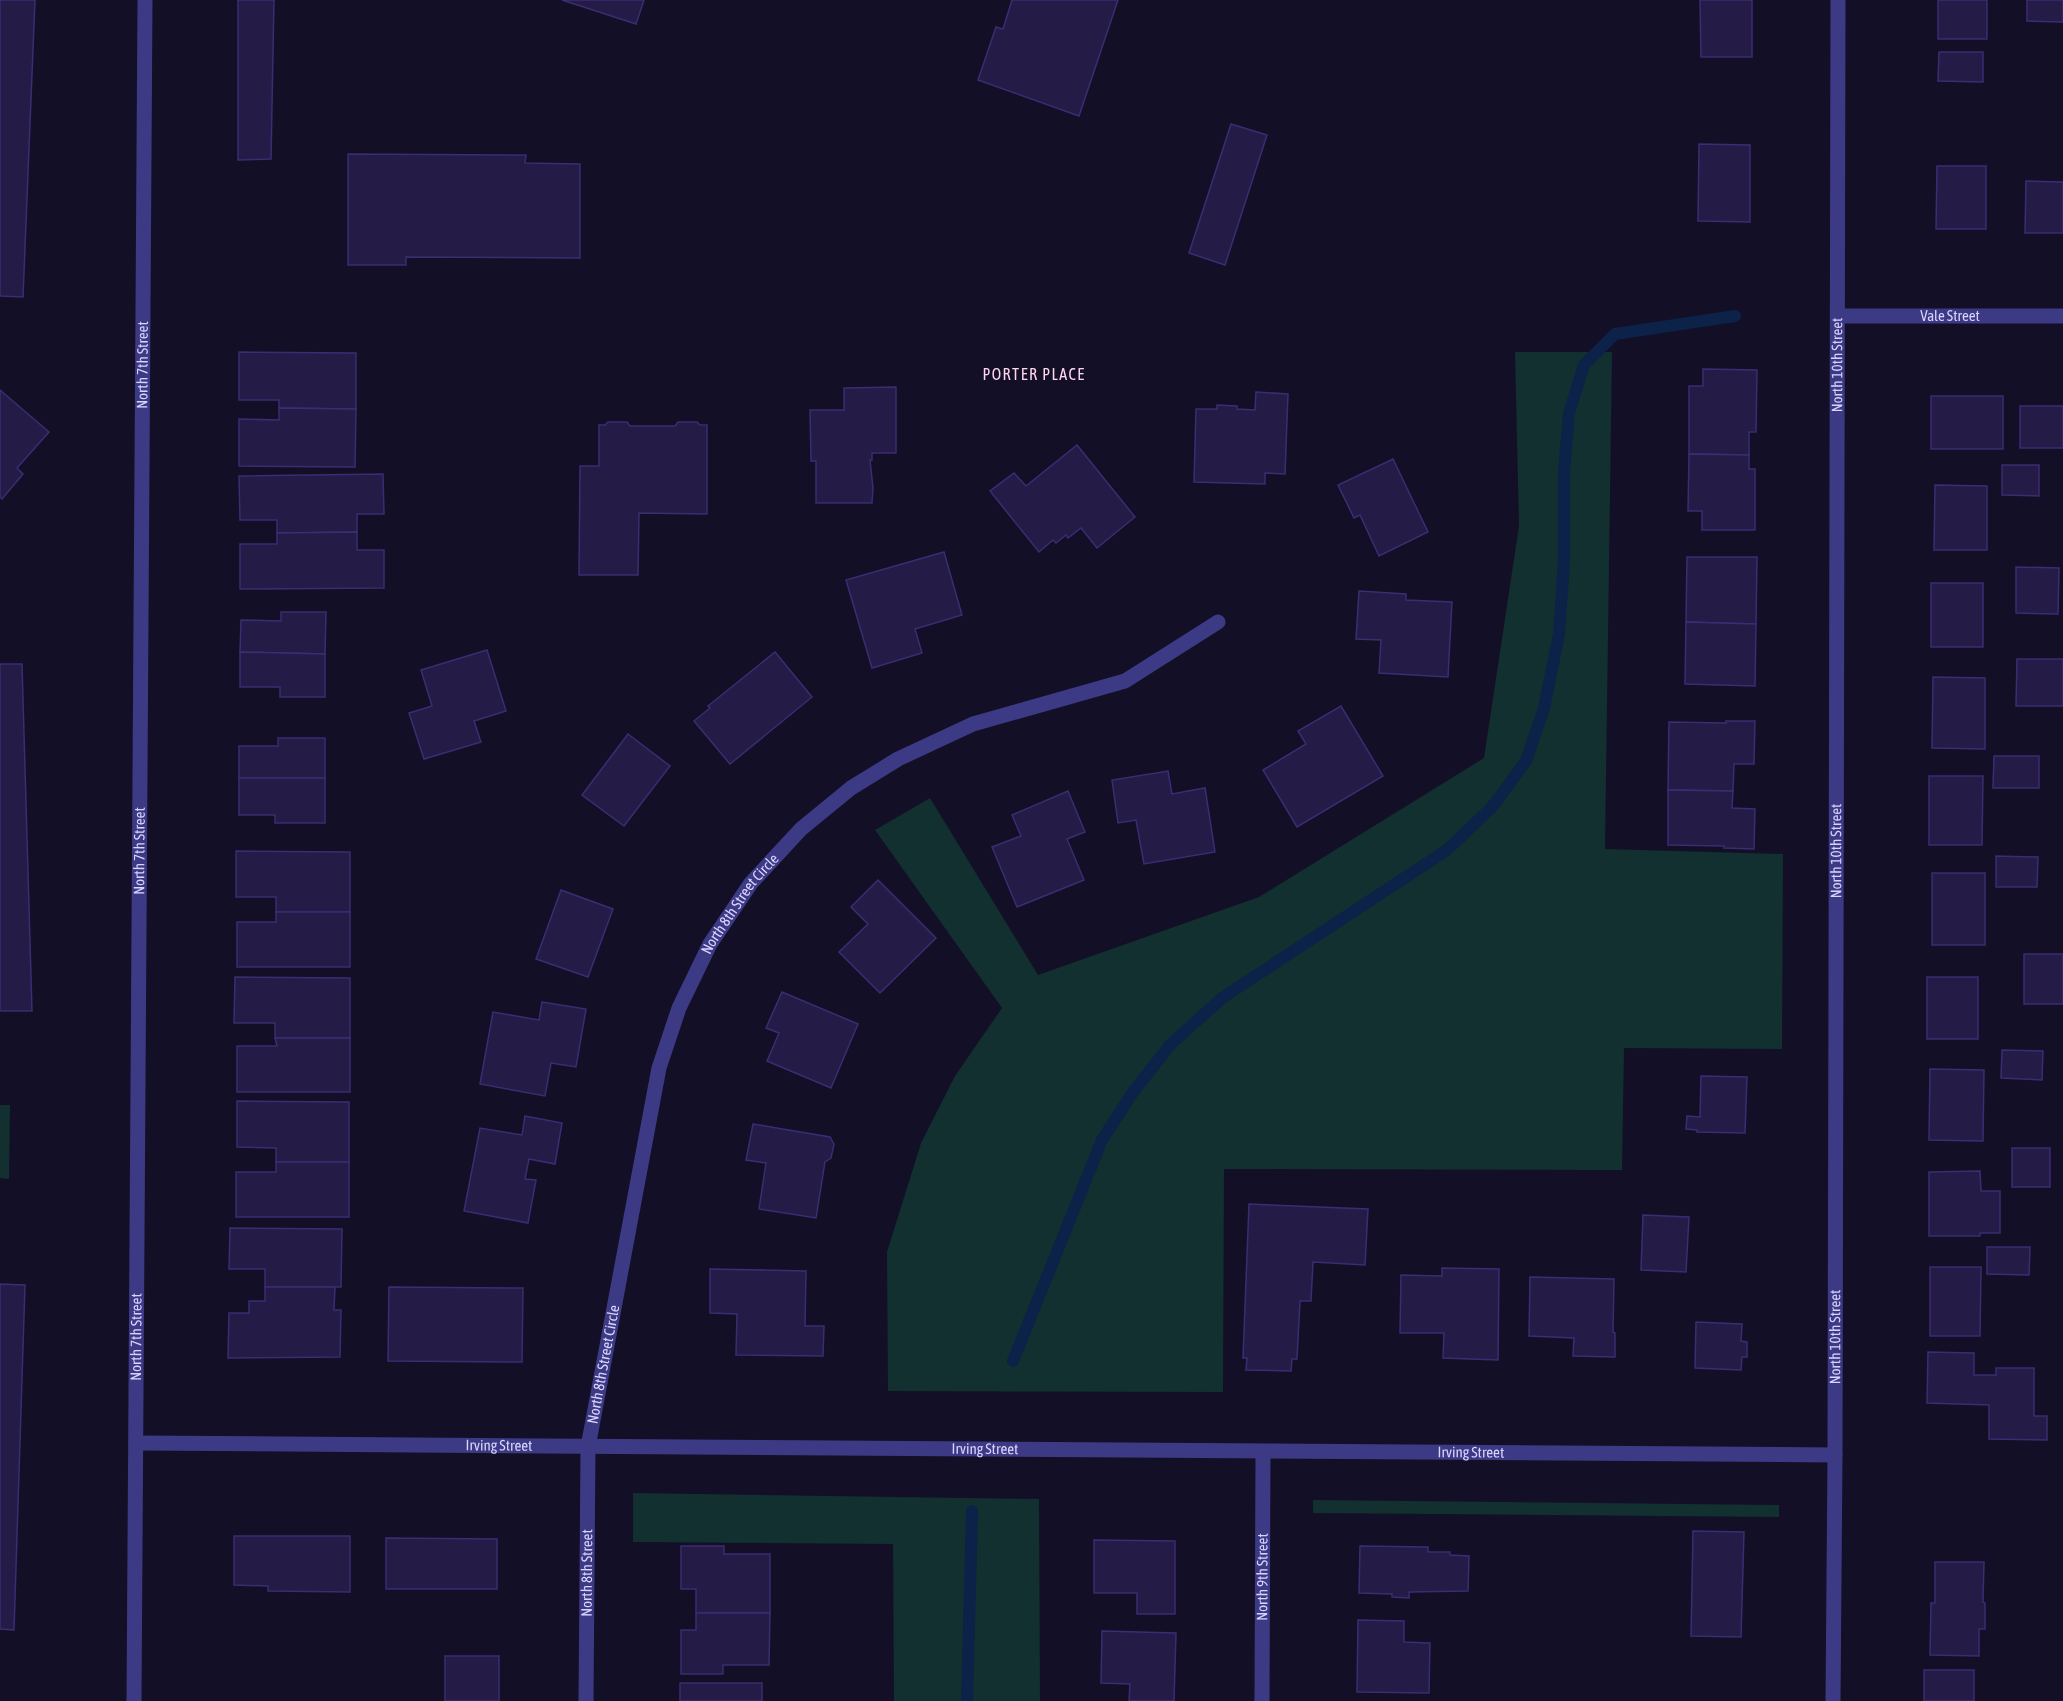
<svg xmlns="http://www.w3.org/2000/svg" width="2063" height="1701" viewBox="0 0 2063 1701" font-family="'Asap Condensed',sans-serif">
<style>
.green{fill:#12302f}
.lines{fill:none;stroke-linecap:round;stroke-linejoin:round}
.stream{stroke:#0c2248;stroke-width:12}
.building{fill:#241b47;stroke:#3b2d73;stroke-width:1.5}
.minor{stroke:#3d3a85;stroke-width:15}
.labels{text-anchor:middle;stroke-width:5;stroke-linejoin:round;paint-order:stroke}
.street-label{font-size:15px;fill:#d9d4ff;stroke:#130f26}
.neighbourhood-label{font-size:16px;letter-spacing:1.5px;fill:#ffd6f0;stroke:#130f26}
</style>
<rect width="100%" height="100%" fill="#130f26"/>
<g class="green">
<polygon points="1515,352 1612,352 1605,849 1783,854 1782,1049 1624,1048 1622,1170 1224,1169 1223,1392 888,1391 887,1252 921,1143 955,1076 1002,1008 875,830 930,798 1038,975 1259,897 1484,758 1519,526"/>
<polygon points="0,1105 10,1105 9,1179 0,1178"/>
<polygon points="633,1493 1039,1499 1040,1701 894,1701 893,1544 633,1542"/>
<polygon points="1313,1500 1779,1505 1779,1517 1313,1513"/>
</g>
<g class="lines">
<g class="stream">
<polyline points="1013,1361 1102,1140 1133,1092 1171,1044 1222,998 1447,850 1492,807 1526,761 1544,708 1559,634 1564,561 1564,472 1569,413 1584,365 1615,334 1735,316"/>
<polyline points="967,1701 972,1511"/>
</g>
</g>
<g class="building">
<polygon points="0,0 35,0 23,297 0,296"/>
<polygon points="238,0 274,0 271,159 238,160"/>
<polygon points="562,0 644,0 636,24"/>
<polygon points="1012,0 1118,0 1079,116 978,80 996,27 1003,29"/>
<polygon points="1700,0 1752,0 1752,57 1701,57"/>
<rect x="1938" y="0" width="49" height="39"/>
<polygon points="2027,0 2063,0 2063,22 2027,21"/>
<polygon points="1939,52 1983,52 1983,82 1938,81"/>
<polygon points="1231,124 1267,135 1225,265 1189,253"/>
<polygon points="1699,144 1750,145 1750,222 1698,221"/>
<polygon points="348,154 526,155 525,163 580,164 580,258 406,257 406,265 348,265"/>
<polygon points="1937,166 1986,166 1986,229 1936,229"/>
<polygon points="2026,181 2063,182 2063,233 2025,233"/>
<polygon points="239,352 356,353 356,409 279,408 279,400 239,400"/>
<polygon points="1703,369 1757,370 1756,432 1749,432 1749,455 1689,454 1689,386 1703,386"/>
<polygon points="896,387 896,453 872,453 872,460 870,460 873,488 872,503 816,503 816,461 811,461 810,410 844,410 844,388"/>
<polygon points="0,390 49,432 17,468 23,474 2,499 0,497"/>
<polygon points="1256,392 1288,394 1285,474 1265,473 1265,484 1194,482 1196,409 1217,409 1217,405 1237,406 1237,409 1255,410"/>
<rect x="1931" y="396" width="72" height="53"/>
<rect x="2020" y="406" width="43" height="42"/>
<polygon points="279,408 356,409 355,467 239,466 239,419 279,420"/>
<polygon points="608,422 627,422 630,426 675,426 678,422 697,422 700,425 707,425 707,514 639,513 638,575 579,575 580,466 599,466 599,425 605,425"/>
<polygon points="1077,445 1135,517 1097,548 1081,528 1068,538 1066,535 1056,543 1053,540 1039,552 990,491 1014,473 1026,486"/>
<polygon points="1689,454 1749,455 1749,469 1755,469 1755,530 1702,530 1702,511 1688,511"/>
<polygon points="1393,459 1428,532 1379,556 1360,515 1354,518 1338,485"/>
<polygon points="2002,465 2039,465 2039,496 2002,495"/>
<polygon points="383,474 384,514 357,514 357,532 277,533 277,520 240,520 239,476"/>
<polygon points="1935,485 1987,486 1987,550 1934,550"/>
<polygon points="357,532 357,550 384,550 384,588 240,589 240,544 277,544 277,533"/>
<polygon points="944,552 962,615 915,629 922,653 872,668 846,580"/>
<polygon points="1687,557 1757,557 1756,624 1686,622"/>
<polygon points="2016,567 2059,568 2058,614 2016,613"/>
<rect x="1931" y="583" width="52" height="64"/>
<polygon points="1359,591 1406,594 1406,600 1452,602 1448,677 1379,673 1381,640 1356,639"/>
<polygon points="281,612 326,612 325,654 240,652 241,620 281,621"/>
<polygon points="1686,622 1756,624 1755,686 1685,684"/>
<polygon points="487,650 506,711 474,721 481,742 424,759 409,713 432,706 421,670"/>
<polygon points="240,652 325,654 325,697 280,697 280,687 240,687"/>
<polygon points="775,652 812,697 730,764 694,721 710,708 708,706"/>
<polygon points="2017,659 2063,659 2063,706 2016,706"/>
<polygon points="0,664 22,664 32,1011 0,1011"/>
<polygon points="1933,677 1985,678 1985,749 1932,748"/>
<polygon points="1341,706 1383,776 1297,827 1263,770 1306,744 1298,731"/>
<polygon points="1726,721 1755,721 1754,764 1734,764 1733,791 1668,790 1669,722 1726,723"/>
<polygon points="628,734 670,766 624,826 582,795"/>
<polygon points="278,738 325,738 325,778 239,778 239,746 278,746"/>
<polygon points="1994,756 2039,756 2039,788 1993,788"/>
<polygon points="1168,771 1172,794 1205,788 1215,852 1144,864 1136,820 1118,823 1112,780"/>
<polygon points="1929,776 1983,776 1982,845 1929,845"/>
<polygon points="239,778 325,778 325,823 275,823 275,815 239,815"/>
<polygon points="1668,790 1733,791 1732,808 1755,809 1754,849 1724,848 1724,846 1668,845"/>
<polygon points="1068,791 1085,832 1067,839 1084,880 1017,907 992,847 1021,836 1012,815"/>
<polygon points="236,851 350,852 350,912 276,912 276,897 236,897"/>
<polygon points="1996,856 2038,857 2037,887 1996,887"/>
<rect x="1932" y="873" width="53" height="72"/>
<polygon points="878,880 936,938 880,993 839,952 868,924 851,907"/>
<polygon points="561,890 613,909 588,977 536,959"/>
<polygon points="276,912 350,912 350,967 237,967 237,922 276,922"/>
<rect x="2024" y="954" width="39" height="50"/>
<polygon points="235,977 350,978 350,1038 275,1038 275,1023 234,1023"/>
<rect x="1927" y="977" width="51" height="62"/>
<polygon points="782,992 858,1024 831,1088 767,1061 779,1033 766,1028"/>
<polygon points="542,1002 586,1009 576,1067 551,1063 545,1096 480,1084 493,1012 539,1020"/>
<polygon points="275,1038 350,1038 350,1092 237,1092 237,1046 277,1046"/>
<polygon points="2002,1050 2043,1051 2042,1080 2001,1078"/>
<polygon points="1930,1069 1984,1070 1983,1141 1929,1140"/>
<polygon points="1701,1076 1747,1077 1745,1133 1697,1132 1697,1130 1686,1129 1687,1116 1700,1117"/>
<polygon points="237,1101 349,1102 349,1162 276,1162 276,1148 237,1147"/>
<polygon points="525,1116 562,1123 555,1164 529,1159 525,1179 536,1180 528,1223 464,1211 480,1128 522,1135"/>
<polygon points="753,1124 830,1137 834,1144 831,1158 825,1162 816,1218 759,1209 766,1163 746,1160"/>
<rect x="2012" y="1148" width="38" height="39"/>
<polygon points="276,1162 349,1162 349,1217 236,1217 236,1172 276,1172"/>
<polygon points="1980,1171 1981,1191 2000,1191 2000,1233 1980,1233 1980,1236 1929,1236 1929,1172"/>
<polygon points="1249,1204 1368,1209 1365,1265 1313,1262 1311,1301 1300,1301 1297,1359 1292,1359 1291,1371 1246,1370 1247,1358 1243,1358"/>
<polygon points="1643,1215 1689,1217 1686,1272 1641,1270"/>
<polygon points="230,1228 342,1229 341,1287 265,1287 265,1269 229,1269"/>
<polygon points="1987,1247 2030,1247 2029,1275 1987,1274"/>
<polygon points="1930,1267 1981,1267 1980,1336 1930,1336"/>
<polygon points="1442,1268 1499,1269 1498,1360 1443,1358 1444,1333 1400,1333 1401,1275 1442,1276"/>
<polygon points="710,1269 806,1271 805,1326 824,1326 823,1356 736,1355 737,1314 710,1313"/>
<polygon points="1530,1277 1614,1279 1613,1332 1615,1333 1615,1357 1573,1356 1574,1338 1529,1336"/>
<polygon points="0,1284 25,1285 14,1630 0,1629"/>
<polygon points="265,1287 335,1287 334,1310 341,1310 340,1357 228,1358 229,1313 249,1313 249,1301 265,1301"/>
<polygon points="389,1287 523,1288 522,1362 388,1361"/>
<polygon points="1696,1322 1742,1324 1741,1341 1747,1342 1747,1357 1742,1357 1741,1370 1695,1368"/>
<polygon points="1928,1352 1974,1353 1974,1375 1996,1375 1996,1368 2034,1368 2034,1416 2047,1416 2047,1440 1989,1439 1989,1405 1927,1403"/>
<polygon points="1693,1531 1744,1532 1741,1637 1691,1636"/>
<polygon points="234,1536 350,1536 350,1592 268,1591 268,1586 234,1585"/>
<polygon points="386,1538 497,1539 497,1589 386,1589"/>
<polygon points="1094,1540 1175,1541 1175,1614 1137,1614 1137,1593 1094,1593"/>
<polygon points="681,1546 724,1546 724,1554 770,1554 770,1613 696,1613 696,1589 681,1589"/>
<polygon points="1360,1546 1428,1547 1428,1552 1450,1552 1450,1555 1469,1556 1468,1591 1409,1592 1409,1598 1392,1597 1392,1594 1359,1593"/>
<polygon points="1935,1562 1984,1562 1983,1602 1985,1603 1985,1629 1979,1629 1979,1656 1930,1655 1931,1603 1935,1603"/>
<polygon points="696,1613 770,1613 769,1665 723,1665 723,1674 681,1674 681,1630 696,1630"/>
<polygon points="1358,1620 1404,1621 1404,1642 1430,1643 1429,1693 1357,1692"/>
<polygon points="1102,1631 1176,1633 1174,1701 1129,1701 1130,1684 1101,1683"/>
<rect x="445" y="1656" width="54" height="45"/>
<rect x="1924" y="1670" width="50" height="31"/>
<rect x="680" y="1683" width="82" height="18"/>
</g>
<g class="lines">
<g class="minor">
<path id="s1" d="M1838 316H2063"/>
<path id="s2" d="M136 1443 1835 1455"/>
<path id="s3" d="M134 1701 145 0"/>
<path id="s4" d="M586 1701 588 1447 659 1068 679 1008 710 944 751 883 801 829 851 788 898 759 973 724 1125 681 1218 622"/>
<path id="s5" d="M1262 1701 1263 1452"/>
<path id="s6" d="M1833 1701 1835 1455 1838 0"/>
</g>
</g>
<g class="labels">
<g class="street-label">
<text dy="5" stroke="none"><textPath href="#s1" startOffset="112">Vale Street</textPath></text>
<text dy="5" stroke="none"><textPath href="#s3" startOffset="1336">North 7th Street</textPath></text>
<text dy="5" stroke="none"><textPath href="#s6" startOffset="1336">North 10th Street</textPath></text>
<text dy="5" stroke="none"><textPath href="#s3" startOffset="850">North 7th Street</textPath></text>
<text dy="5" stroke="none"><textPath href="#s6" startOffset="850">North 10th Street</textPath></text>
<text dy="5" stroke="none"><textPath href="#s4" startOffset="824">North 8th Street Circle</textPath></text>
<text dy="5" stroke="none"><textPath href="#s3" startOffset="364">North 7th Street</textPath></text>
<text dy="5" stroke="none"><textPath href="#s6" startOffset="364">North 10th Street</textPath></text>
<text dy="5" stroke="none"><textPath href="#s4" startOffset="338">North 8th Street Circle</textPath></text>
<text dy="5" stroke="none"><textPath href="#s2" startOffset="363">Irving Street</textPath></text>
<text dy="5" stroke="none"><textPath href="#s2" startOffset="849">Irving Street</textPath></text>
<text dy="5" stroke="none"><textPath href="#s2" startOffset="1335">Irving Street</textPath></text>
<text dy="5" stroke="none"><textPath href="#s4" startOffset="128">North 8th Street</textPath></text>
<text dy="5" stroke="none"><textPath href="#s5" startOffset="124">North 9th Street</textPath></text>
</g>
<g class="neighbourhood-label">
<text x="1034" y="380">PORTER PLACE</text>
</g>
</g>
</svg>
